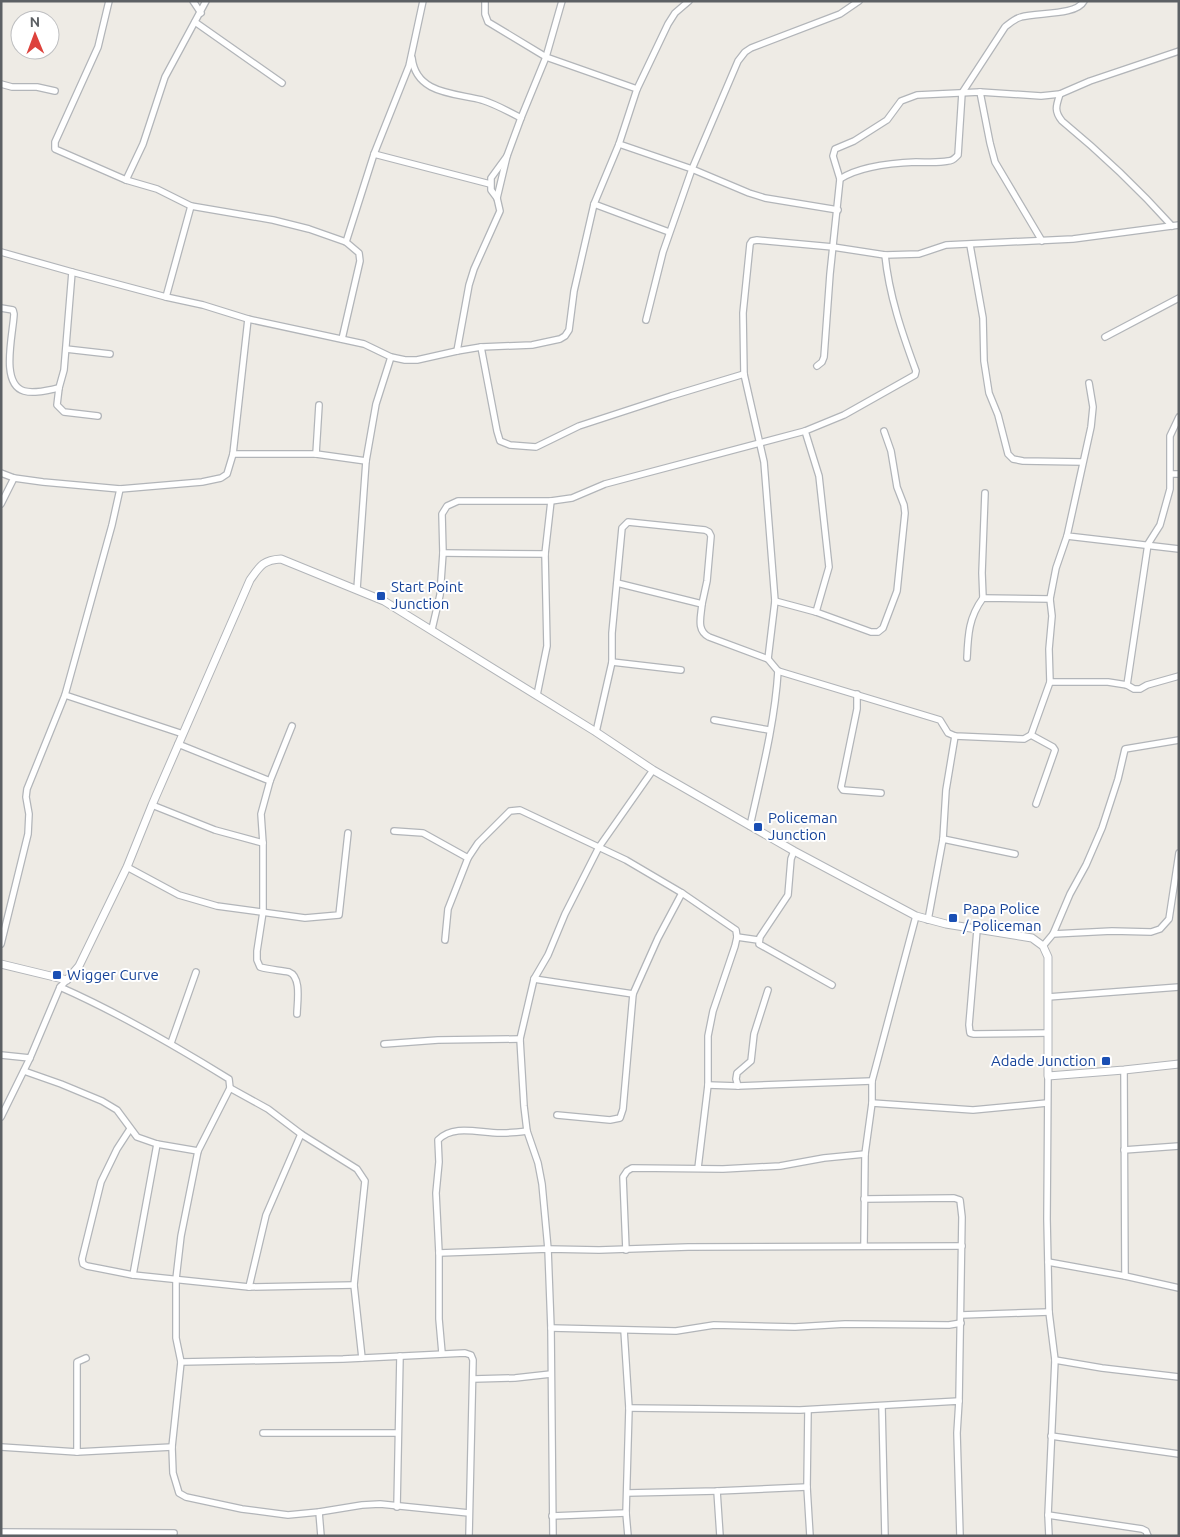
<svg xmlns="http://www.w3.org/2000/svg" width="1180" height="1537" viewBox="0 0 1180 1537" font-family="Ubuntu,sans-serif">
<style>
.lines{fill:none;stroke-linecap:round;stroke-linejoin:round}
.minor-casing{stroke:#b2b5b9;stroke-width:8}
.tertiary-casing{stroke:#b2b5b9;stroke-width:9}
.minor{stroke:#fff;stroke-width:5.5}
.tertiary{stroke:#fff;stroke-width:7}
.transit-dot{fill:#1a4fb4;stroke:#fff;stroke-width:2}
.labels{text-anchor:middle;stroke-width:4;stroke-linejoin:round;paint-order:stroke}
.transit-label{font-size:15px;fill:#164399;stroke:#fff;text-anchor:start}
</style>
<rect width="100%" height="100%" fill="#eeebe5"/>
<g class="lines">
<defs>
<g id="minor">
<polyline points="109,1 98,47 55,142 55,149 126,180 157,189 191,206 273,220 309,229 346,242 359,253 360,261 342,339"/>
<polyline points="193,1 201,13"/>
<polyline points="485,1 485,14 488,22 546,57 637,89"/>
<polyline points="195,22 282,83"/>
<path d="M412 58C416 94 454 93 482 100 495 104 508 111 521 118"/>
<polyline points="1,84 12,87 37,87 55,91"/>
<polyline points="980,92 990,143 995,162 1042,241"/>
<path d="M1060 94C1056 106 1054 111 1062 121 1102 154 1137 187 1172 226"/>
<polyline points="619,144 692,169 749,193 765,198 838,210"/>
<polyline points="374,154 490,184"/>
<polyline points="840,179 833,156 835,149 854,141 887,120 901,101 917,95 980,92 1041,96 1060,94 1090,81 1179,51"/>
<polyline points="126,180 143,144 165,77 206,1"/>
<polyline points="497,198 507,156 521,118 546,57 562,1"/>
<polyline points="594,204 669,232"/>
<polyline points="346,242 374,154 409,66 423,1"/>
<polyline points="970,245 983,318 984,361 989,393 998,415 1008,454 1013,459 1023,461 1082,462"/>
<polyline points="1,252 72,272 64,370 59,388 57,405 64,412 98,416"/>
<polyline points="72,272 166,297 203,305 248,319 364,344 391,357 405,360 417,360 457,351 481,347 532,345 560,339 565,336 569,330 574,291 594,204 619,144 637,89 668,24 675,13 689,1"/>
<polyline points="166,297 191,206"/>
<path d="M1 308 13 310 14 314C13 335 0 384 24 391 35 394 48 390 59 388"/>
<polyline points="646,320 663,252 692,169 738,61 745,52 751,48 840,14 859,1"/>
<polyline points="1105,337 1179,298"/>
<polyline points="481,347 497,431 500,441 510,445 536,447 579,426 671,396 744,374"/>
<polyline points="66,349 110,354"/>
<polyline points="457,351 469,285 474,269 500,211 497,198 491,190 491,178 507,156"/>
<path d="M817 366 822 362 824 357 830 274 840 179C860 166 892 163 916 162 927 162 938 163 948 161 953 161 955 158 958 155L962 93 1005 27C1010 23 1014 19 1021 17 1037 12 1076 16 1084 1"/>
<polyline points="1089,383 1093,407 1091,427 1067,536 1179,549"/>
<polyline points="805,431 819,476 829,567 816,612"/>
<polyline points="233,454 316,454 366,461"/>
<polyline points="316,454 319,405"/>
<polyline points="1,473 14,478 43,482 120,489 202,482 221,478 227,474 233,454 248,319"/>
<polyline points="1171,474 1179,474"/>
<polyline points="1,504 14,478"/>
<polyline points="443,553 545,554"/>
<path d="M617 583 702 604C701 617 696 630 709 637L768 659 778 671 940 720 948 733 955 736 1024 739 1031 735 1050 682 1049 649 1052 616 1050 599 1056 568 1067 536"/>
<polyline points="357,589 366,461 376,404 391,357"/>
<polyline points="983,598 982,573 985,493"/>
<polyline points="775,601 816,612 871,632 878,632 883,628 897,591 905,513 904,505 897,487 891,451 884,431"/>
<path d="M432 629 440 595 443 553 442 514 447 506 458 501H551L572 498 605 484 805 431 844 415 915 375 916 371C902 333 889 295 885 255"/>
<path d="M967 658C968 634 969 617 983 598L1050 599"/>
<polyline points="768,659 775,601 764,462 744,374 743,313 750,244 752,241 757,240 833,247 885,255 919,254 946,245 1073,239 1179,225"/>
<polyline points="612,662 681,670"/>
<polyline points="1050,682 1108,682 1127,685 1134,689 1140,689 1147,685 1179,676"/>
<polyline points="1127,685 1148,544 1160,525 1170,489 1170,436 1179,417"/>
<polyline points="857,694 857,709 841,787 843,790 881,793"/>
<polyline points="65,695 183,734"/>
<polyline points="537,695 547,646 545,554 551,501"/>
<polyline points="714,720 769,730"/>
<path d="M292 726 270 781 261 814 263 843V912L257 951V960L260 967C270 970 280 970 289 972 302 977 297 1003 297 1014"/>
<polyline points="596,732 612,662 612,633 622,528 628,522 705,530 709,532 711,536 707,581 702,604"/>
<polyline points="1031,735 1053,747 1055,750 1036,804"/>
<polyline points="178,744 270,781"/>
<polyline points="152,805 215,830 263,843"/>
<path d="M750 826C761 776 775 722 778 671"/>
<polyline points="394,831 423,833 468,858"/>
<polyline points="943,839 946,790 955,736"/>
<polyline points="794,851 791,859 788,895 760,937 759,944 832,985"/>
<polyline points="127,867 179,895 217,906 305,918 339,915 348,833"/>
<polyline points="928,920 943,839 1015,854"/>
<polyline points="977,930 969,1025 970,1033 974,1034 1048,1033"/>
<polyline points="1053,934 1070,894 1086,865 1102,828 1118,779 1125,749 1179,740"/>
<polyline points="737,937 758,940"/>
<polyline points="445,940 448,909 468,858 478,843 510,811 520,810 626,860 682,893 736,930 737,937 735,946 713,1011 708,1036 708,1085 698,1168"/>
<polyline points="1,944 28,834 29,814 26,797 27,789 65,695 112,525 120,489"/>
<polyline points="1043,946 1053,934 1112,931 1151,932 1160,929 1169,919 1179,853"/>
<polyline points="534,979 633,994"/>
<path d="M60 987C119 1013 174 1045 229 1079L230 1088 198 1151 181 1236 176 1279V1338L181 1362 172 1447 173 1473 179 1493 186 1497 242 1509 288 1515 319 1512 362 1505 380 1504 469 1513"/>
<polyline points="1048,997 1179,987"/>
<polyline points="171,1043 196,972"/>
<polyline points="384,1044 438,1040 520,1039"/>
<polyline points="1,1055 30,1058"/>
<polyline points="1124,1070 1125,1276"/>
<polyline points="24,1071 61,1084 102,1101 117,1110 137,1137 157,1144 198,1151"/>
<polyline points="1048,1076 1047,1219 1049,1312 1055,1360 1048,1515 1049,1536"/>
<polyline points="708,1085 738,1086 872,1081"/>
<polyline points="738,1086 736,1079 737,1073 751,1061 754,1034 768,990"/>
<polyline points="230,1088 268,1109 301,1134 357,1169 365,1181 354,1285 362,1358"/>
<polyline points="872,1103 973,1110 1047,1103"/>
<polyline points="557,1115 610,1120 620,1118 623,1109 633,994 658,938 682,893"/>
<polyline points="1,1117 30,1058 60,987 67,980"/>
<polyline points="130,1129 117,1149 101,1182 82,1259 83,1264 87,1266 133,1275 249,1287 354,1285"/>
<polyline points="1124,1150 1179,1146"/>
<polyline points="864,1199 954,1198 960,1200 962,1217 959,1401"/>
<polyline points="864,1246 865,1154 872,1103 872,1081 916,916"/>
<polyline points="626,1250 623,1177 627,1171 632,1168 723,1169 780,1166 824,1158 865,1154"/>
<polyline points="439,1253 548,1249 599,1250 688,1247 962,1246"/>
<polyline points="1048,1262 1125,1276 1179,1288"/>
<polyline points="133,1275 157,1144"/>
<polyline points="249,1287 266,1215 301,1134"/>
<polyline points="961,1315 1049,1312"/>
<polyline points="551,1328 676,1331 714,1325 795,1327 845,1324 949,1325 961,1323"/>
<polyline points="624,1330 629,1408 626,1513 628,1536"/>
<path d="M442 1353 439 1319V1253L436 1193 439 1162 438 1140C454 1123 482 1134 503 1133 511 1133 519 1132 527 1131"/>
<polyline points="1055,1360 1102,1368 1179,1377"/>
<polyline points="181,1362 343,1359 465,1353 471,1355 473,1360 469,1536"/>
<polyline points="473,1379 515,1378 551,1374"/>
<polyline points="882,1407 885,1536"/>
<polyline points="629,1408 800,1410 959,1401 957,1433 960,1536"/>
<polyline points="808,1410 807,1487 810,1536"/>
<polyline points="263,1433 398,1433"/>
<polyline points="1051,1436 1179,1454"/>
<polyline points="1,1447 77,1452 172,1447"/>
<polyline points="77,1452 77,1362 86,1358"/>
<polyline points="717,1491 720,1536"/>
<polyline points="627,1493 717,1491 807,1487"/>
<polyline points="397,1507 400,1356"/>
<polyline points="319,1512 321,1536"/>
<polyline points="1048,1515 1142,1529 1146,1531 1148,1536"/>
<polyline points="552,1516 626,1513"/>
<polyline points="1,1532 174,1533"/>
<polyline points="553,1536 551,1328 548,1249 542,1184 538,1163 527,1131 524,1106 520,1039 534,979 548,955 565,914 599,847 653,770"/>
</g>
<path id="tertiary" d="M1 964 67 980 79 966 127 867 152 805 250 580C260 566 263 560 281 559L384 601 596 732 653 770 794 851 916 916 946 924 1032 938 1043 946 1048 957V1076L1124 1070 1179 1064"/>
</defs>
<use href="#minor" class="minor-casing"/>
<use href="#tertiary" class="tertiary-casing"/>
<use href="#minor" class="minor"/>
<use href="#tertiary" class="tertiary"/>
</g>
<g class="transit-dot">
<rect x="376" y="591" width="10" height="10" rx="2.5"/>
<rect x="753" y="822" width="10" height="10" rx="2.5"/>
<rect x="948" y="913" width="10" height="10" rx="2.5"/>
<rect x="52" y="970" width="10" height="10" rx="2.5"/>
<rect x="1101" y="1056" width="10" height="10" rx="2.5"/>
</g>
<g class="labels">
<g class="transit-label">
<text x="391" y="592">Start Point<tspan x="391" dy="17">Junction</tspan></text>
<text x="768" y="823">Policeman<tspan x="768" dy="17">Junction</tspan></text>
<text x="963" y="914">Papa Police<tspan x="963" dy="17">/ Policeman</tspan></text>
<text x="67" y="980">Wigger Curve</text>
<text x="1096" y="1066" text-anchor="end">Adade Junction</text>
</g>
</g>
<rect width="1180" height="1537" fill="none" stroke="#5c6064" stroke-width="5"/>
<g transform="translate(35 35) rotate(359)"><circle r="24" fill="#ffffff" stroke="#bebfc1"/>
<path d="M0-4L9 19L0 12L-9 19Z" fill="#dd423c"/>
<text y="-8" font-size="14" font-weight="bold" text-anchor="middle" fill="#5c6064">N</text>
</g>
</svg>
